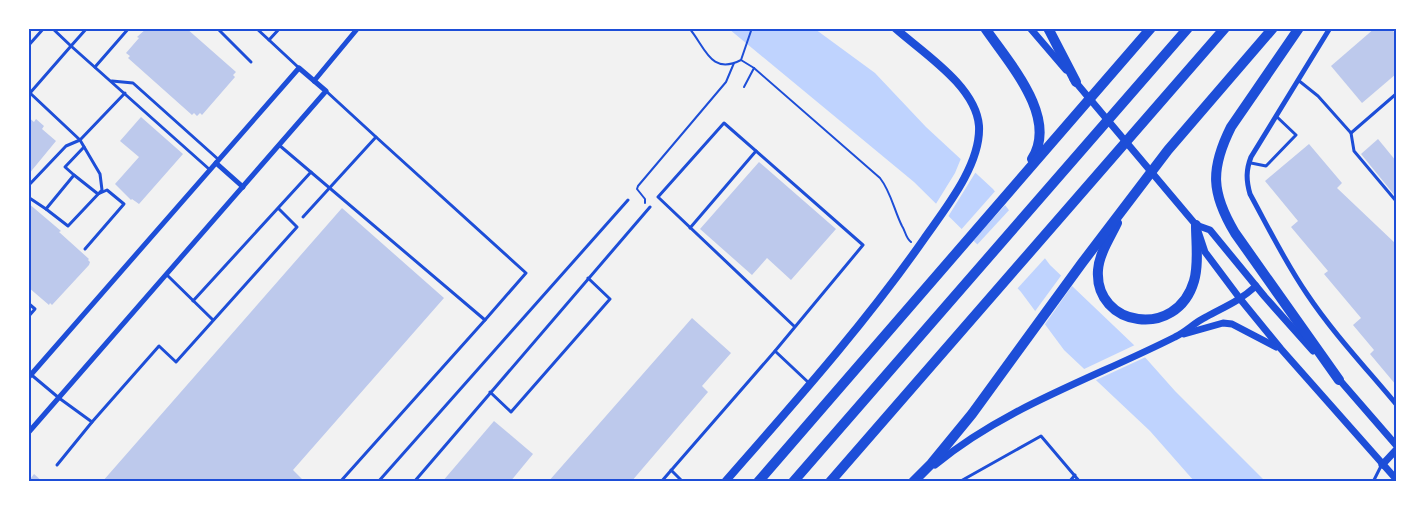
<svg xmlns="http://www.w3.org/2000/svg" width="1425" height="510" viewBox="0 0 1425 510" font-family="Literata,serif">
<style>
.water{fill:#bfd3fe}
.pier{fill:#f2f2f2}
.building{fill:#bdc9ec}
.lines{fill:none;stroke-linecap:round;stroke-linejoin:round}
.path{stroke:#1d4ed8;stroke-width:2}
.service{stroke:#1d4ed8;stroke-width:3}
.minor{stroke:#1d4ed8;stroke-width:5}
.tertiary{stroke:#1d4ed8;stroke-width:7}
.secondary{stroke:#1d4ed8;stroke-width:8}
.motorway{stroke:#1d4ed8;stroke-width:10}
.neatline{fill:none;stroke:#1d4ed8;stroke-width:2}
</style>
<rect width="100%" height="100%" fill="#f2f2f2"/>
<polygon class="water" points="729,29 815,29 875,73 926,127 993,189 1050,265 1135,346 1175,391 1265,481 1194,481 1150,431 1064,350 1021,292 988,255 914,182"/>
<g class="pier">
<polygon points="962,156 977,170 946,220 934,207 955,173"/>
<polygon points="997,189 1007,203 971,243 959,232"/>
<polygon points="1011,208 1047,256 1015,291 975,247"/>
<polygon points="1063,273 1074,283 1043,327 1033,314"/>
<polygon points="1137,344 1148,356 1094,381 1082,370"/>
</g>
<g class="building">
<polygon points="147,28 186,28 236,72 233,75 235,77 202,115 200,113 197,116 194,113 192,115 128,58 130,56 126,53 139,38 137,37"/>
<polygon points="1375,28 1391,28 1396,35 1396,74 1362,103 1331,66"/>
<polygon points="28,117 34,122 36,119 44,126 42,129 56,141 28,175"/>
<polygon points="141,117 183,154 139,204 132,199 131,200 115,184 139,157 120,141"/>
<polygon points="1378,139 1396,161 1396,197 1361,154"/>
<polygon points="1309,144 1342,183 1337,188 1396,244 1396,385 1370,354 1374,350 1353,325 1361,318 1324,274 1328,271 1291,227 1298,221 1265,181"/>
<polygon points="759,162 836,229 791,280 767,258 752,275 700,229"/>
<polygon points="28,203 61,231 59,232 89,259 88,260 90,262 89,265 52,305 50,303 49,305 28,287"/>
<polygon points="342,208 444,298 293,470 305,482 102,482"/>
<polygon points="692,318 731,353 702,386 708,392 631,482 548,482"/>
<polygon points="494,421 533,454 510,482 442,482"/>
<polygon points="34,474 43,482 28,482"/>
</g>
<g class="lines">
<g class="path">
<path d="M689 28C705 46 710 76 741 60L752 28"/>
<path d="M741 60 754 68 880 178C891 192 894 210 902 226 906 232 905 237 911 242"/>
<polyline points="744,87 754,68"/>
<polyline points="645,203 645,199 637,189 638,186 726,82 734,63"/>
</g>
<g class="service">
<polyline points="87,28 71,46 209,169"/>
<polyline points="217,28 251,62"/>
<polyline points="256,28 269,40"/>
<polyline points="280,28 269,40 298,67"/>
<polyline points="28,46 44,28"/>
<polyline points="95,67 129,28"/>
<polyline points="1298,80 1318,96 1351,133 1396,94"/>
<polyline points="112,81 133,83 219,160"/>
<polyline points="30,93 80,140 125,93"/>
<polyline points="30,93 71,46 52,28"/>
<polyline points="1351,133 1354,151 1396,201"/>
<polyline points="376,137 526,273 485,320"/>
<polyline points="279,145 485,320 340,482"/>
<polyline points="1251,163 1266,166 1296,135 1276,116"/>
<polyline points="74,175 98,194 107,190 124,204 85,249"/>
<polyline points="28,186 66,146 80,140 100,174 102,190 68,226 46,209"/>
<polyline points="28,197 46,209 74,175 65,167 84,147"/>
<polyline points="303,217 376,137 326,91"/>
<polyline points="690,228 756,151"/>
<polyline points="167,275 213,320"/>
<polyline points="193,301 311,172"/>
<polyline points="28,303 35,309 28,317"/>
<polyline points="775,351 809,383"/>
<polyline points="28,372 59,398 92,422 159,346 176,362 297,227 279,209"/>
<polyline points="490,392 511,412 610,299 588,278"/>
<polyline points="57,465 92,422"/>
<polyline points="671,470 683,482"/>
<polyline points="378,482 628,200"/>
<polyline points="414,482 650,207"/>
<polyline points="661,482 775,351 863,245 724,123 658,197 795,327"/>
<polyline points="959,482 1041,436 1080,482"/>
<polyline points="1069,482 1075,475"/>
<polyline points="1373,482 1381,466"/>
</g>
<g class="minor">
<path d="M1330 28 1251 157C1246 170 1246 180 1250 194 1268 227 1285 262 1307 294 1333 333 1366 368 1396 404"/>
<polyline points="314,81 358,28"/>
<polyline points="216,163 243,187"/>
<polyline points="28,378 299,68 326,91 28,433"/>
</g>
<g class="tertiary">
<polyline points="1030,28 1066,70"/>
<polyline points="1073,79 1196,225 1205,252 1241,300 1281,349 1396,479"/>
<polyline points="1196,225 1210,230 1265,297 1313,351"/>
<polyline points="1184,334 1223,323 1232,324 1276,347"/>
<polyline points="1337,377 1396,445"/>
<path d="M935 465C1005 407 1094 378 1175 337 1186 332 1195 322 1206 317 1226 306 1238 302 1256 286"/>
<polyline points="1382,465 1396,450"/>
</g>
<path class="secondary" d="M725 482C794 403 864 325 924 239 945 209 981 165 979 126 976 86 923 53 895 28"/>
<g class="motorway">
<path d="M985 28C1008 62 1059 117 1032 159"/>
<polyline points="1048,28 1076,82"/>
<path d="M1299 28 1231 127C1210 169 1211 193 1235 233L1339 380"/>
<path d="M1117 223C1110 238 1099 254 1098 270 1094 327 1177 340 1194 281 1199 264 1196 243 1196 225"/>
<polyline points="758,482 1151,28"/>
<polyline points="793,482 1188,28"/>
<polyline points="830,482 1225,28"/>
<polyline points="913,482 931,464 972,414 1082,263 1168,150 1273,28"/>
</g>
</g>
<rect width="1425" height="510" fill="none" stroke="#ffffff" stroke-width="60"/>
<rect x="30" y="30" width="1365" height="450" class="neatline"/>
</svg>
